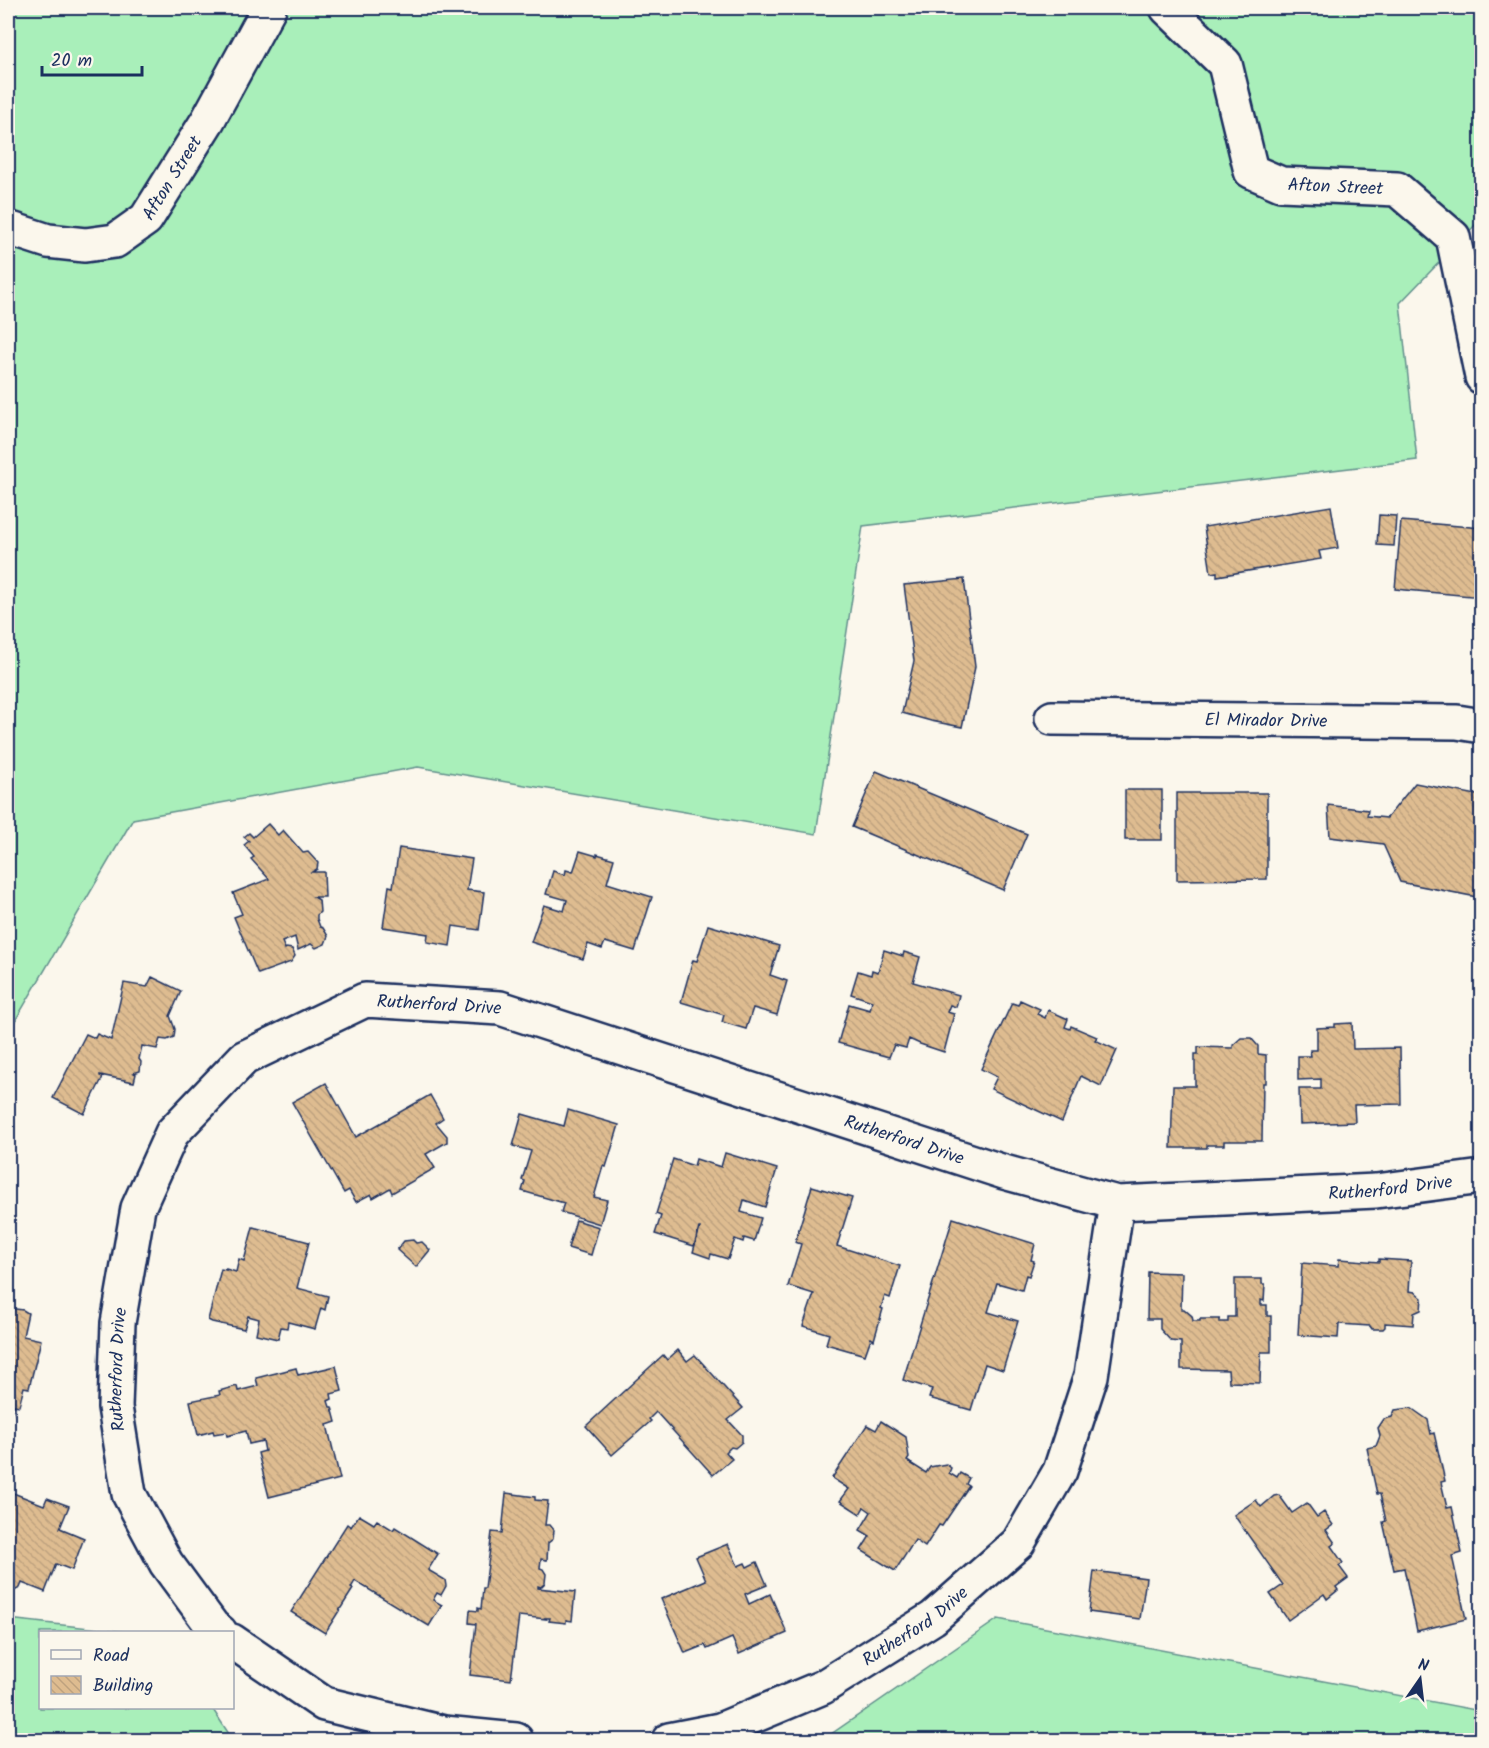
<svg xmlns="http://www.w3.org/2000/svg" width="1489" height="1748" viewBox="0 0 1489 1748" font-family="Kalam,sans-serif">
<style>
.grass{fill:#a9efba;stroke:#628f8c;stroke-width:1.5}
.building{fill:url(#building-back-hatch);stroke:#1b2f5e;stroke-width:1.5}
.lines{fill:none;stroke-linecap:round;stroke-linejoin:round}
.minor-casing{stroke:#1b2f5e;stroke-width:38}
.minor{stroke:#fbf7ec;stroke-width:33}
.labels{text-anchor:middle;stroke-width:5;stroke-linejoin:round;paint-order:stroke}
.street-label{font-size:18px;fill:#1b2f5e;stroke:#fbf7ec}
</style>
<defs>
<pattern id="building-back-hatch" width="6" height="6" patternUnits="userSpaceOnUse" patternTransform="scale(1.5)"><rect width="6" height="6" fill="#debc90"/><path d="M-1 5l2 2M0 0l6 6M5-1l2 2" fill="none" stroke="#bea27f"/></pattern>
</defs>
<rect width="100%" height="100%" fill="#fbf7ec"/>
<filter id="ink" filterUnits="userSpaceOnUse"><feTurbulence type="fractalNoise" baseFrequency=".0167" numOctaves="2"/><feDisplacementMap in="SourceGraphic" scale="12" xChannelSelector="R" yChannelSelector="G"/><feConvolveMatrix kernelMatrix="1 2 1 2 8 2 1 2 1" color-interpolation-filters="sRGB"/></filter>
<g filter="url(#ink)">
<g class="grass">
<polygon points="8,8 1481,8 1481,219 1400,303 1417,460 863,526 816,834 418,767 133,819 8,1033"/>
<polygon points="8,1619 126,1632 40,1632 40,1708 212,1708 233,1740 8,1740"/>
<polygon points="998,1619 1481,1711 1481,1740 806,1740 831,1734"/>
</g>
<g class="building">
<polygon points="1331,506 1338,548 1319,551 1321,559 1217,576 1217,572 1211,573 1204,527"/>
<polygon points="1379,515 1396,516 1394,546 1377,545"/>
<polygon points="1401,521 1482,528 1482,597 1395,589"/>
<polygon points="964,579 975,667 962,727 931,721 902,713 914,661 904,585"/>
<polygon points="876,771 1027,834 1003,890 852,827"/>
<polygon points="1415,783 1482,796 1482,898 1400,882 1383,844 1330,837 1328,805 1368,810 1367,816 1387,818"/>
<rect x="1125" y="790" width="37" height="50"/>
<polygon points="1177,793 1267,793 1267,879 1177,880"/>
<polygon points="268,824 278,835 283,830 303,853 308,852 318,863 317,869 312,872 324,872 325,897 314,897 319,900 320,912 317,915 317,919 320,927 323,928 328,936 325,944 316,948 311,944 298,950 295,937 282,942 285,949 286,948 292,949 295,956 291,962 258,974 234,917 242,914 233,893 269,879 251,859 254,857 244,845 249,841 244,837 249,833 253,837"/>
<polygon points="399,848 472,859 467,890 484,892 479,930 453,926 450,946 427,942 428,934 383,927 389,886 393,887"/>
<polygon points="580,851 597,856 597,854 614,859 607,883 652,897 635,951 605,942 602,949 588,944 583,959 531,942 544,905 564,911 567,900 546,894 553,871 565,875 566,870 573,872"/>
<polygon points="708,925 779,946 770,975 787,981 777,1015 753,1008 746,1029 722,1022 724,1015 681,1002 693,960 697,961"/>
<polygon points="884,950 903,956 904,952 920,957 913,982 959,995 956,1007 950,1005 947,1012 954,1014 944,1052 920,1044 909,1039 906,1048 894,1045 889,1057 838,1043 849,1004 870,1010 872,1001 851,994 858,971 871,975 872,970 878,972"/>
<polygon points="152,977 181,991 170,1016 175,1029 174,1037 167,1040 160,1039 157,1049 142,1046 139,1059 141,1062 140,1071 134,1073 136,1074 134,1082 100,1075 100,1076 103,1077 84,1114 53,1098 86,1034 95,1038 97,1034 111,1040 124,983 147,987"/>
<polygon points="1020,1000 1040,1009 1037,1014 1045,1018 1048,1010 1068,1019 1065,1027 1070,1029 1071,1026 1097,1037 1095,1040 1117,1050 1101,1086 1081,1076 1062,1122 991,1089 997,1077 981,1069 1012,1003 1018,1005"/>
<polygon points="1352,1023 1353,1049 1400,1048 1401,1104 1354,1105 1355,1122 1300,1124 1299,1089 1321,1089 1321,1079 1298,1080 1298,1056 1311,1056 1310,1050 1317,1050 1317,1028 1335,1027 1335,1024"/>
<polygon points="1241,1038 1251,1038 1258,1046 1258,1054 1266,1055 1266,1083 1263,1083 1262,1141 1224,1141 1224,1145 1207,1145 1207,1148 1171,1148 1173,1086 1195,1086 1195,1054 1198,1054 1198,1047 1233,1048 1233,1045"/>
<polygon points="326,1083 356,1137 430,1095 443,1118 436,1123 447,1136 447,1142 426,1154 435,1168 392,1193 390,1188 373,1198 371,1194 356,1202 349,1190 344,1193 292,1102"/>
<polygon points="568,1110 619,1125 606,1167 603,1166 594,1197 607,1200 600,1224 561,1212 564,1203 522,1191 525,1181 522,1180 531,1151 513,1146 522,1114 564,1126"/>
<polygon points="725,1153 777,1169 765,1207 744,1200 741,1212 761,1218 754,1241 744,1238 743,1242 735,1239 728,1259 711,1254 710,1258 693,1252 700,1228 699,1228 694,1246 655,1234 661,1216 656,1214 673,1159 694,1166 696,1159 721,1167"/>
<polygon points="812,1186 852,1198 837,1246 900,1266 890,1298 885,1296 881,1308 883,1309 874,1340 871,1338 865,1355 826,1344 829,1334 803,1326 814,1294 788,1286 801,1244 795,1242"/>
<polygon points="953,1218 1035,1244 1031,1260 1034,1261 1029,1276 1026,1275 1022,1290 997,1283 988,1312 1018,1321 1003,1370 985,1364 971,1410 929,1398 932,1389 903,1380"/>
<polygon points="576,1220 599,1227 591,1255 568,1248"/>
<polygon points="253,1227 309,1242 297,1288 328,1296 325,1310 321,1308 315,1329 288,1322 287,1328 281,1327 278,1339 256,1334 259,1319 248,1316 244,1329 212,1322 208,1320 221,1269 226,1270 226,1269 236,1272 239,1259 244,1261"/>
<polygon points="413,1240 416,1243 422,1242 430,1250 416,1267 397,1250 404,1241"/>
<polygon points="1339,1259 1379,1262 1379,1259 1411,1261 1409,1291 1415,1292 1422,1298 1421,1310 1414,1313 1413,1325 1385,1323 1385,1327 1383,1329 1372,1329 1370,1326 1339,1324 1338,1338 1298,1335 1302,1263 1338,1266"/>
<polygon points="1148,1272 1182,1273 1181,1309 1184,1309 1192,1316 1193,1321 1200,1321 1200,1319 1220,1319 1220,1322 1228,1322 1228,1317 1235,1317 1235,1279 1262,1279 1262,1284 1265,1284 1264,1301 1261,1300 1261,1305 1267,1305 1267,1316 1271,1316 1271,1352 1261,1352 1260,1383 1229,1382 1228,1370 1181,1369 1181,1342 1171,1341 1160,1329 1160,1319 1147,1319"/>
<polygon points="8,1308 23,1310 28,1313 23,1336 41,1340 29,1388 24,1387 19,1406 14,1405 10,1421 8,1420"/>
<polygon points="678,1350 687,1361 695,1355 743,1408 728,1420 742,1435 742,1442 735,1448 731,1447 726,1452 732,1459 713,1475 656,1412 649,1419 651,1421 612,1455 586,1426 663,1355 667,1360"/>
<polygon points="336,1366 342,1391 331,1394 332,1399 328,1401 330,1407 332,1407 336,1422 327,1425 340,1479 269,1497 258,1453 265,1451 263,1441 249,1444 246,1431 227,1436 226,1432 214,1434 213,1431 198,1435 190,1401 220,1395 219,1391 237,1386 238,1391 258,1386 256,1378 296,1368 298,1375"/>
<polygon points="1411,1408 1428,1420 1431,1434 1434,1433 1445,1481 1441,1482 1447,1508 1452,1507 1462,1553 1452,1556 1466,1619 1417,1631 1404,1568 1394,1570 1383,1522 1386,1521 1380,1494 1377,1494 1367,1448 1376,1446 1380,1436 1378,1428 1384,1419 1392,1417 1395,1410"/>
<polygon points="881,1421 906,1437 909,1458 907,1461 926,1473 930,1467 946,1464 951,1468 949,1473 957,1478 960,1473 969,1478 966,1484 969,1486 942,1526 939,1525 925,1547 915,1540 895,1571 861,1550 870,1536 860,1530 871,1512 864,1507 860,1514 840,1501 849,1489 832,1478 867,1425 876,1430"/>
<polygon points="8,1491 44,1505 47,1498 69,1506 60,1528 84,1538 72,1570 56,1564 45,1592 22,1583 20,1588 14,1591 8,1589"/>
<polygon points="506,1493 535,1497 535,1500 548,1501 545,1525 550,1525 554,1530 553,1539 548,1543 547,1560 541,1559 540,1568 543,1569 546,1574 545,1583 541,1587 538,1586 538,1588 575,1592 572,1621 566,1620 566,1623 549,1621 550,1618 545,1618 546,1619 519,1616 511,1680 470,1675 476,1624 469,1623 470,1610 478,1611 478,1608 481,1609 483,1588 485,1588 492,1532 502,1533"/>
<polygon points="1279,1495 1292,1513 1307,1503 1317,1517 1324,1512 1333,1525 1326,1530 1335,1543 1331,1546 1343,1563 1339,1566 1348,1578 1336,1587 1338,1590 1327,1599 1324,1594 1288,1620 1270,1594 1283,1585 1234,1515 1256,1500 1261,1507 1274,1496"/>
<polygon points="359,1515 374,1524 377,1520 393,1530 395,1527 438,1554 428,1570 445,1580 446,1586 441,1595 437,1593 433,1600 442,1605 429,1626 355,1581 351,1588 353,1589 325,1633 291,1612 347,1524 351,1527"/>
<polygon points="728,1544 738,1566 745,1563 747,1567 757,1562 767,1585 745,1594 749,1604 770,1594 787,1633 739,1654 732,1638 707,1649 705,1645 685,1653 661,1599 706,1580 696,1557"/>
<polygon points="1094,1571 1146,1578 1140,1619 1089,1612"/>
</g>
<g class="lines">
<defs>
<g id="minor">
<path id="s1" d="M1167 8 1225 64 1251 171 1281 184 1397 189 1453 237 1482 377"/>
<path id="s2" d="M8 228 48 241 85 245 115 241 146 219 208 120 269 8"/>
<path id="s3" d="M1052 718 1457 722 1482 726"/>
<path id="s4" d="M220 1632 213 1627 166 1563 129 1494 115 1407 118 1323 138 1208 172 1133 244 1058 365 1000 500 1008 1004 1172 1117 1203 1376 1191 1482 1177"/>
<polyline points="232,1641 324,1704 444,1733 516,1740"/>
<path id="s5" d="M669 1740 720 1730 823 1687 933 1618 1018 1543 1060 1471 1091 1376 1117 1203"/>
</g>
</defs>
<use href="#minor" class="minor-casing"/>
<use href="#minor" class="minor"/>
</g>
</g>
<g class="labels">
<g class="street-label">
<text dy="6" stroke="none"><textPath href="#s2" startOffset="196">Afton Street</textPath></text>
<text dy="6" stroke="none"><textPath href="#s1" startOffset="278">Afton Street</textPath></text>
<text dy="6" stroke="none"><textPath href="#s3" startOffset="214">El Mirador Drive</textPath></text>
<text dy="6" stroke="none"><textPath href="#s4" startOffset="850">Rutherford Drive</textPath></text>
<text dy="6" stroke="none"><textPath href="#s4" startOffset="1336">Rutherford Drive</textPath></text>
<text dy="6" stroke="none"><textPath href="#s4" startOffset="1832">Rutherford Drive</textPath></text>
<text dy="6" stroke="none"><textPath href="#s4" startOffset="292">Rutherford Drive</textPath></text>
<text dy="6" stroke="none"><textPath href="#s5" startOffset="274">Rutherford Drive</textPath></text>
</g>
</g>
<rect width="1489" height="1748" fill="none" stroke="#fbf7ec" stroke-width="30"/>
<rect x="15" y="15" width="1459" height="1718" fill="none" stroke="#1b2f5e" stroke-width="2" filter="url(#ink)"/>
<rect x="39" y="1631" width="195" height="78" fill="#fbf7ec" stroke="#a1a7b3" stroke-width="1.5"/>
<rect x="51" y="1650" width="30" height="9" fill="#fbf7ec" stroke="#a1a7b3" stroke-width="1.5"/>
<text x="93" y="1661" font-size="18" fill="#1b2f5e">Road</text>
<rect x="51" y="1676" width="30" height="18" fill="url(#building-back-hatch)" stroke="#a1a7b3" stroke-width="1.5"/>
<text x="93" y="1691" font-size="18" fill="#1b2f5e">Building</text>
<g transform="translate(1420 1679) rotate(14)" stroke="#fbf7ec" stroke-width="4.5" paint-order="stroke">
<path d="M0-4.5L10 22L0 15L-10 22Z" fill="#1b2f5e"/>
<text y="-9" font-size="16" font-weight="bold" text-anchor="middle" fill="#1b2f5e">N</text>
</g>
<path d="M42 66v9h100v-9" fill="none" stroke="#1b2f5e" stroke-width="3"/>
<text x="51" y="66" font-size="18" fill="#1b2f5e" stroke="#fbf7ec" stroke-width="4.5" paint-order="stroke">20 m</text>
</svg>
